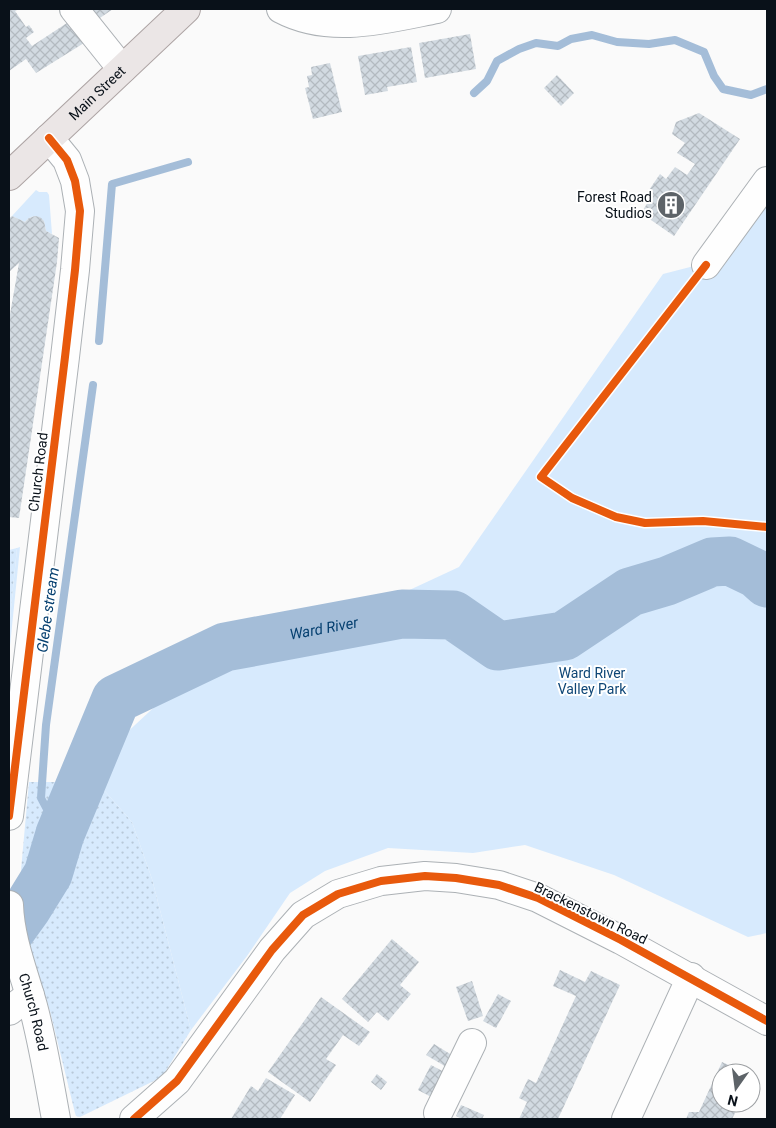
<svg xmlns="http://www.w3.org/2000/svg" width="776" height="1128" viewBox="0 0 776 1128" font-family="Roboto,sans-serif">
<style>
.grass{fill:url(#grass-dots)}
.green{fill:#d7eafd}
.lines{fill:none;stroke-linecap:round;stroke-linejoin:round}
.stream{stroke:#a4bdd8;stroke-width:8}
.river{stroke:#a4bdd8;stroke-width:49}
.building{fill:url(#building-cross-hatch)}
.minor-casing{stroke:#acb1b5;stroke-width:30}
.major-casing{stroke:#ada4a4;stroke-width:30}
.path{stroke:#d4d5d5;stroke-width:3;stroke-dasharray:4 2.5;stroke-linecap:butt}
.minor{stroke:#fefefe;stroke-width:28}
.major{stroke:#ebe6e6;stroke-width:28}
.cycleway-casing{stroke:#fff;stroke-width:11}
.cycleway{stroke:#e8590c;stroke-width:8}
.labels{text-anchor:middle;stroke-width:4;stroke-linejoin:round;paint-order:stroke}
.street-label{font-size:14px;fill:#091119;stroke:#fff}
.poi-label{font-size:14px;fill:#091119;stroke:#fff;text-anchor:end}
.park-label{font-size:14px;fill:#0e4676;stroke:#fff}
.water-label{font-size:15px;font-style:italic;fill:#064070;stroke:#fff}
</style>
<defs>
<pattern id="grass-dots" width="8" height="8" patternUnits="userSpaceOnUse" patternTransform="scale(1.25)"><rect width="8" height="8" fill="#d7eafd"/><path d="M2 2h.1M6 6h.1" fill="none" stroke="#b7c8d8" stroke-width="1.8" stroke-linecap="round"/></pattern>
<pattern id="building-cross-hatch" width="8" height="8" patternUnits="userSpaceOnUse" patternTransform="scale(1.25)"><rect width="8" height="8" fill="#d2dae1"/><path d="M0 0l8 8M0 8l8-8" fill="none" stroke="#b3bac0"/></pattern>
</defs>
<rect width="100%" height="100%" fill="#fafafa"/>
<g class="grass">
<polygon points="17,548 9,628 9,550"/>
<polygon points="29,782 61,782 103,789 132,822 152,879 191,1030 162,1077 80,1117 76,1116 75,1113 50,1011 32,954 21,907 20,881"/>
</g>
<g class="green">
<polygon points="767,179 767,933 748,937 614,875 525,845 473,853 388,848 325,871 290,893 247,956 191,1030 152,879 132,822 103,789 122,737 163,699 206,675 330,645 361,603 388,600 459,567 663,274 698,265"/>
<path d="M36 190 39 192H47L49 195 52 234 46 231 44 221C37 215 31 215 25 222L12 216Z"/>
<polygon points="20,547 9,656 9,628 17,548"/>
</g>
<g class="lines">
<g class="stream">
<polyline points="474,93 487,81 497,61 519,49 536,43 558,46 571,39 592,35 617,42 649,44 675,40 704,52 714,76 723,89 751,95 767,89"/>
<polyline points="99,341 112,184 188,162"/>
<polyline points="60,834 41,798 46,725 93,385"/>
</g>
<path class="river" id="s1" d="M9 933 27 908 48 874 60 834 116 699 225 647 402 614 453 615 498 646 564 636 630 592 667 581 712 562 730 561 757 574 767 583"/>
</g>
<g class="building">
<polygon points="9,9 19,9 15,11 26,27 29,25 34,32 26,38 32,46 70,21 84,43 36,73 26,59 9,71"/>
<polygon points="85,9 113,9 94,22"/>
<polygon points="470,34 476,69 425,78 419,43"/>
<polygon points="411,47 417,82 387,87 388,91 365,95 358,56"/>
<polygon points="330,63 342,112 313,119 305,88 309,87 307,76 312,75 311,67"/>
<polygon points="557,75 574,93 561,106 544,88"/>
<polygon points="699,113 740,139 674,236 641,213 652,196 647,193 660,174 666,179 675,167 687,175 695,164 677,153 685,143 672,134 676,122"/>
<polygon points="12,216 25,222 29,218 35,216 40,217 44,221 46,231 59,238 57,262 19,518 9,517 9,320 19,263 9,272 9,218"/>
<polygon points="392,939 419,962 400,985 411,994 388,1021 377,1012 368,1022 342,999"/>
<polygon points="560,970 585,982 591,971 620,985 558,1119 519,1119 527,1102 519,1098 528,1079 536,1083 576,996 553,986"/>
<polygon points="472,981 483,1016 468,1021 456,987"/>
<polygon points="498,994 511,1001 496,1028 483,1021"/>
<polygon points="321,997 370,1032 359,1046 343,1035 326,1059 336,1065 310,1102 268,1072"/>
<polygon points="434,1044 455,1057 448,1068 426,1055"/>
<polygon points="722,1062 746,1073 721,1073 721,1103 740,1103 732,1119 686,1119 689,1112 699,1112"/>
<polygon points="431,1065 448,1074 435,1099 418,1090"/>
<polygon points="377,1074 387,1082 381,1090 371,1082"/>
<polygon points="266,1078 295,1095 280,1119 231,1119 251,1086 258,1091"/>
<polygon points="461,1105 484,1115 482,1119 462,1119 456,1116"/>
</g>
<g class="lines">
<defs>
<g id="minor">
<polyline points="74,9 122,69"/>
<path d="M281 9C330 35 386 19 437 9"/>
<polyline points="706,265 767,181"/>
<polyline points="9,816 65,357 75,270 80,211 75,181 67,160 49,138"/>
<path id="s2" d="M9 905C10 939 24 973 33 1006 43 1043 49 1081 56 1119"/>
<polyline points="9,1011 30,995"/>
<polyline points="438,1113 472,1043"/>
<polyline points="134,1119 177,1081 272,950 303,915 338,894 381,881 425,876 456,878 499,885 538,898 621,940 767,1021"/>
<polyline points="626,1119 691,977"/>
</g>
<g id="major">
<path id="s3" d="M9 176 186 9"/>
</g>
</defs>
<use href="#minor" class="minor-casing"/>
<use href="#major" class="major-casing"/>
<polyline class="path" points="690,286 541,477 572,498 616,517 645,523 703,521 767,527"/>
<use href="#minor" class="minor"/>
<use href="#major" class="major"/>
<defs>
<g id="cycleway">
<polyline points="706,265 541,477 572,498 616,517 645,523 703,521 767,527"/>
<polyline points="9,816 65,357 75,270 80,211 75,181 67,160 49,138"/>
<polyline points="134,1119 177,1081 272,950 303,915 338,894 381,881 425,876 456,878 499,885 538,898 621,940 767,1021"/>
</g>
</defs>
<use href="#cycleway" class="cycleway-casing"/>
<use href="#cycleway" class="cycleway"/>
</g>
<defs>
<symbol id="building-disc" viewBox="-11 -11 22 22"><circle r="9.5" fill="#5d6368" stroke="#fff"/><path d="M-4-6H4V6H1V3H-1V6H-4ZM-2.5-4.3h1.7v1.8h-1.7ZM.8-4.3h1.7v1.8H.8ZM-2.5-1h1.7V.8h-1.7ZM.8-1h1.7V.8H.8Z" fill="#fff"/></symbol>
</defs>
<g fill-rule="evenodd">
<use href="#building-disc" x="655" y="189" width="32" height="32"/>
</g>
<g class="labels">
<g class="street-label">
<text dy="5" stroke="none"><textPath href="#s3" startOffset="121">Main Street</textPath></text>
<text transform="translate(38 472) rotate(-83)" y="5">Church Road</text>
<text transform="translate(591 913) rotate(26)" y="5">Brackenstown Road</text>
<text dy="5" stroke="none"><textPath href="#s2" startOffset="110">Church Road</textPath></text>
</g>
<g class="poi-label">
<text x="652" y="202">Forest Road<tspan x="652" dy="16">Studios</tspan></text>
</g>
<g class="park-label">
<text x="592" y="678">Ward River<tspan x="592" dy="16">Valley Park</tspan></text>
</g>
<g class="water-label">
<text transform="translate(48 610) rotate(-82)" y="5">Glebe stream</text>
<text dy="5" stroke="none"><textPath href="#s1" startOffset="480">Ward River</textPath></text>
</g>
</g>
<rect width="776" height="1128" fill="none" stroke="#091119" stroke-width="20"/>
<g transform="translate(736 1088) rotate(194)"><circle r="24" fill="#ffffff" stroke="#9da0a3"/>
<path d="M0-4L9 19L0 12L-9 19Z" fill="#5d6368"/>
<text y="-8" font-size="14" font-weight="bold" text-anchor="middle" fill="#091119">N</text>
</g>
</svg>
